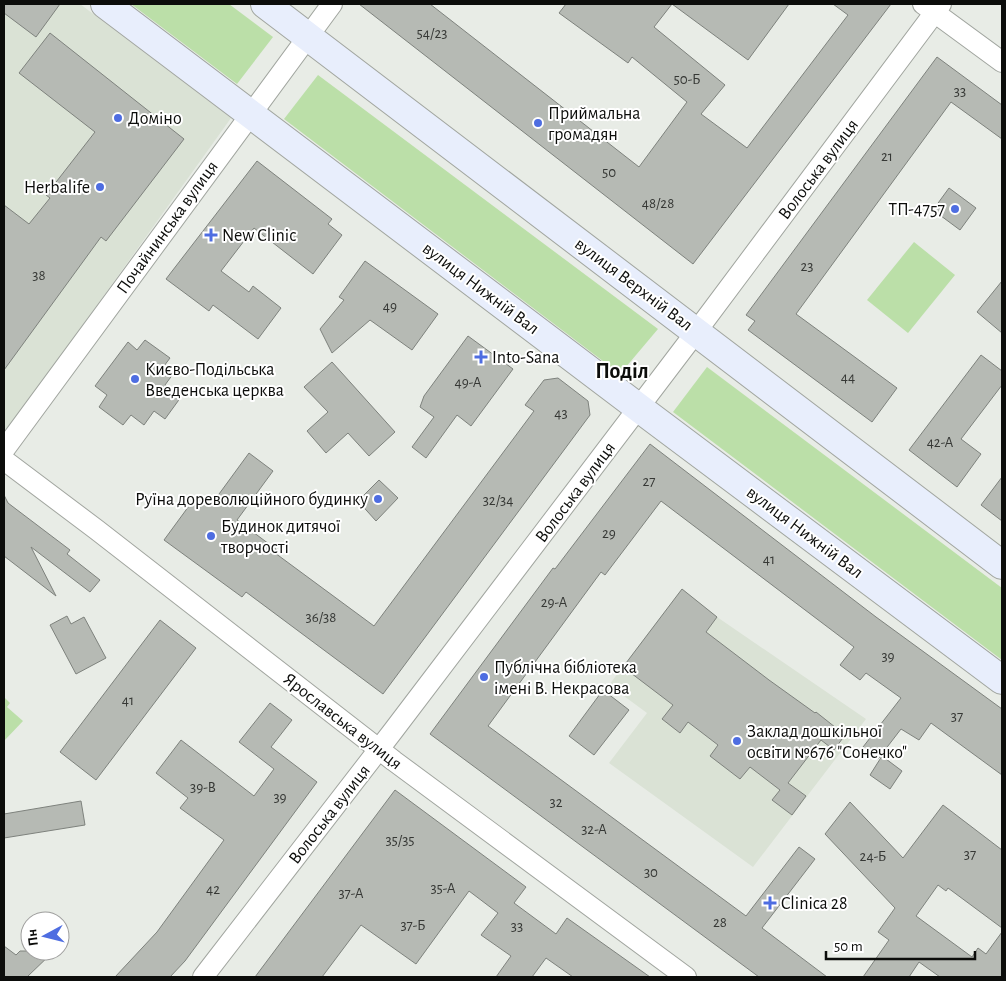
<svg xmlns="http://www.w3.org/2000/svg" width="1006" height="981" viewBox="0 0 1006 981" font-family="'Alegreya Sans',sans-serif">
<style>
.built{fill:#dae2d5}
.green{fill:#bbdfa8}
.building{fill:#b6bab4;stroke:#7e827d}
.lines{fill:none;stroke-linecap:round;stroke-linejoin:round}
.minor-casing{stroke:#a1a59f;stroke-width:22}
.secondary-casing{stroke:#a1a59f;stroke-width:30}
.minor{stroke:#fff;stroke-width:20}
.secondary{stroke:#e8eefc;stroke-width:28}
.poi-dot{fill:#4e6de1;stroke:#fff;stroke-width:2}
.labels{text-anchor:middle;stroke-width:4;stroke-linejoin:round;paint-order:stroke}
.number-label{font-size:15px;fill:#363835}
.poi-label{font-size:18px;fill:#0c0d0b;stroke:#fff;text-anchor:start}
.street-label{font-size:18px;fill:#0c0d0b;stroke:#fff}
.district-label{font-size:22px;font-weight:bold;fill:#0c0d0b;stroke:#fff}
</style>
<rect width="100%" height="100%" fill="#e8ece6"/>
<g class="built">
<polygon points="4,4 80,4 231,118 4,435"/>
<polygon points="682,589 717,617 866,719 753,867 609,763 647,713 609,685"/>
</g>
<g class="green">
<polygon points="131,4 229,4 273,37 237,84"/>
<polygon points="318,75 658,329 620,374 284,119"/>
<polygon points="914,242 955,275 908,333 867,300"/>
<polygon points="707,367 1002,588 1002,660 673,412"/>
<polygon points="4,697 10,703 7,707 23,721 4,741"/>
</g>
<g class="building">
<polygon points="4,4 60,4 36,37 4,13"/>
<polygon points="359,4 430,4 639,167 687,102 632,57 628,63 559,13 566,4 789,4 748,60 672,4 654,27 725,85 701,114 747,148 848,15 833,4 891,4 693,264"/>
<polygon points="50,33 184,139 106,241 101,237 4,370 4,205 29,224 50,198 46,195 95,132 19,73"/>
<polygon points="937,57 1002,105 1002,139 951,102 796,314 897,388 872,422 748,330 755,321 746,315"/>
<polygon points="257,161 332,219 328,224 342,235 313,274 254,228 221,271 249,292 253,286 281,308 258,339 213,305 209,311 166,279"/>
<polygon points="949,188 976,208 960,230 933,210"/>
<polygon points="365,261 438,314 412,350 370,320 332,353 320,329 344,300 339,297"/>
<polygon points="1002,281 1002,333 977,312"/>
<polygon points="468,336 513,369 471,426 457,415 426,458 412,447 434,417 420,407 424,396"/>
<polygon points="145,340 170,358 164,366 173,374 165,385 181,397 165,419 154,411 144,425 131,415 123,425 99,407 107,395 95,386 128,342 137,350"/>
<polygon points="981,355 1002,371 1002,385 961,439 981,454 957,487 909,450"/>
<polygon points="332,362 395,432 369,456 348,433 326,453 307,431 328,412 304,387"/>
<polygon points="558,378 588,401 590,415 383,694 246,592 242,597 164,540 197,495 211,505 249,453 273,471 237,520 277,550 275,553 374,626 534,411 525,405 544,380"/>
<polygon points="650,444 876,617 1002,709 1002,775 931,723 919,740 901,729 878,759 863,747 901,698 866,673 860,680 840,665 854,647 661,501 605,575 601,572 488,726 746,916 799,847 815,859 762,928 827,977 759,977 430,734 553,568 555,569"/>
<polygon points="1002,477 1002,521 981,505"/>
<polygon points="379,480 398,498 376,521 358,501"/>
<polygon points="4,495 8,503 70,550 67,554 100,580 90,592 31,547 56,596 4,556"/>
<polygon points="682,589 717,617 706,632 769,680 815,713 816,712 845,735 834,750 821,740 788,783 806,796 792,815 772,800 780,790 750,767 740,779 710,756 718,745 688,722 680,733 662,719 673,705 623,667"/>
<polygon points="67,616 71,624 84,617 106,658 76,674 50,625"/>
<polygon points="160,620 196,648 96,780 60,752"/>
<polygon points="603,690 629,710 594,755 569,736"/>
<polygon points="270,703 292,720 271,747 317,782 185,961 170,977 115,977 157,932 224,840 180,808 188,798 156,773 181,740 254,796 274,769 239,742"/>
<polygon points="882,756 902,771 890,789 870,775"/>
<polygon points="395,790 526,887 514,903 556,934 567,918 650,977 573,977 546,958 532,977 496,977 511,956 481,935 498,913 469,891 416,964 361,925 322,977 255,977"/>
<polygon points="81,801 85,825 4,838 4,814"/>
<polygon points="850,802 903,858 943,805 1002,850 1002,928 948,888 946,891 938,885 916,916 972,957 978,948 986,954 1002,932 1002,977 940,977 919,962 909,977 863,977 889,940 878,932 895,908 825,834"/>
<polygon points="4,946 16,955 20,951 54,951 27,977 4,977"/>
</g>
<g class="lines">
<defs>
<g id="minor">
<polyline points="923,4 1002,62"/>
<polyline points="4,450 332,4"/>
<polyline points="4,460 97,530 394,761 686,977"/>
<polyline points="203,977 393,731 696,332 941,4"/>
</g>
<g id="secondary">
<polyline points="105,4 639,408 1002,680"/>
<polyline points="265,4 1002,565"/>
</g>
</defs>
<use href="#minor" class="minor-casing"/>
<use href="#secondary" class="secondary-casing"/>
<use href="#minor" class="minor"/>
<use href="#secondary" class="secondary"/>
</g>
<g class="poi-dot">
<circle cx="118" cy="118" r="5"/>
<circle cx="538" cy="123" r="5"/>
<circle cx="100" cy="187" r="5"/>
<circle cx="955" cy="209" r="5"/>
<path d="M208.5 227.5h5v5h5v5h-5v5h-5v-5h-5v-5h5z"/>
<path d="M478.5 349.5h5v5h5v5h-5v5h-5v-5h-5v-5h5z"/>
<circle cx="135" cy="379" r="5"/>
<circle cx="378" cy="499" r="5"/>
<circle cx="211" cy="536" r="5"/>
<circle cx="484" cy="677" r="5"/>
<circle cx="737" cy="741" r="5"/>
<path d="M767.5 895.5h5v5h5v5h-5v5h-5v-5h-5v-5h5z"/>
</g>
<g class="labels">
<g class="number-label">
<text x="432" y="38">54/23</text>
<text x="687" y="84">50-Б</text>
<text x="960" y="96">33</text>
<text x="887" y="161">21</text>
<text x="609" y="177">50</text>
<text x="658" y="208">48/28</text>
<text x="807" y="271">23</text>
<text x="39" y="280">38</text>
<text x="390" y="311">49</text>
<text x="848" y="382">44</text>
<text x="468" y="387">49-А</text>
<text x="561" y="418">43</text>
<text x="940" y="447">42-А</text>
<text x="649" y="486">27</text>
<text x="498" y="505">32/34</text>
<text x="609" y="538">29</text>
<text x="769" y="564">41</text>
<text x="554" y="607">29-А</text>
<text x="321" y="622">36/38</text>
<text x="888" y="661">39</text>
<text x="128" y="705">41</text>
<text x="957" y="721">37</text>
<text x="203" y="792">39-В</text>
<text x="280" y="802">39</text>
<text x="556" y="807">32</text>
<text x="594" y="834">32-А</text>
<text x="400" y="845">35/35</text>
<text x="970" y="859">37</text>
<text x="873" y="861">24-Б</text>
<text x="651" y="877">30</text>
<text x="443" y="893">35-А</text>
<text x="213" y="894">42</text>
<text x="351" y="898">37-А</text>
<text x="720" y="927">28</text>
<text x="413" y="930">37-Б</text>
<text x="517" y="931">33</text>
</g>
<g class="poi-label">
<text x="548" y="119">Приймальна<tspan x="548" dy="21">громадян</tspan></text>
<text x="128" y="124">Доміно</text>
<text x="90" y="193" text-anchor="end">Herbalife</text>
<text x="945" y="215" text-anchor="end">ТП-4757</text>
<text x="222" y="241">New Clinic</text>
<text x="492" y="363">Into-Sana</text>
<text x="145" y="375">Києво-Подільська<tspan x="145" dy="21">Введенська церква</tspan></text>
<text x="368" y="505" text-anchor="end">Руїна дореволюційного будинку</text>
<text x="221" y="532">Будинок дитячої<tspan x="221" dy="21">творчості</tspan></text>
<text x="494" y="673">Публічна бібліотека<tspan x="494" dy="21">імені В. Некрасова</tspan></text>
<text x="747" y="737">Заклад дошкільної<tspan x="747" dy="21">освіти №676 "Сонечко"</tspan></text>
<text x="781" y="909">Clinica 28</text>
</g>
<g class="street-label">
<text transform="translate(818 169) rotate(-53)" y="6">Волоська вулиця</text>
<text transform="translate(167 227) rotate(-54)" y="6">Почайнинська вулиця</text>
<text transform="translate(634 284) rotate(37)" y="6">вулиця Верхній Вал</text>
<text transform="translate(481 288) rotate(37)" y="6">вулиця Нижній Вал</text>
<text transform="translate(575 492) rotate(-53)" y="6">Волоська вулиця</text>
<text transform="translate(805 532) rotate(37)" y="6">вулиця Нижній Вал</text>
<text transform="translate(343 721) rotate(38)" y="6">Ярославська вулиця</text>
<text transform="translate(329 814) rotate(-52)" y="6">Волоська вулиця</text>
</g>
<g class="district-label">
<text x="622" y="378">Поділ</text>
</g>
</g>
<rect width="1006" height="981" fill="none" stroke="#0c0d0b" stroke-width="10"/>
<g transform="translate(45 936) rotate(263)"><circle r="24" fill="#ffffff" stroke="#9e9e9d"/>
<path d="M0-4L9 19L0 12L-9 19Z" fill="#4e6de1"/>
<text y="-8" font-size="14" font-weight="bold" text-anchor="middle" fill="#0c0d0b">Пн</text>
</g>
<path d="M826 951v8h149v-8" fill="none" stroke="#0c0d0b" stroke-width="2.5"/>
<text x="834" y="951" font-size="15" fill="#0c0d0b" stroke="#ffffff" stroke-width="4" paint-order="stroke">50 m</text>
</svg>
